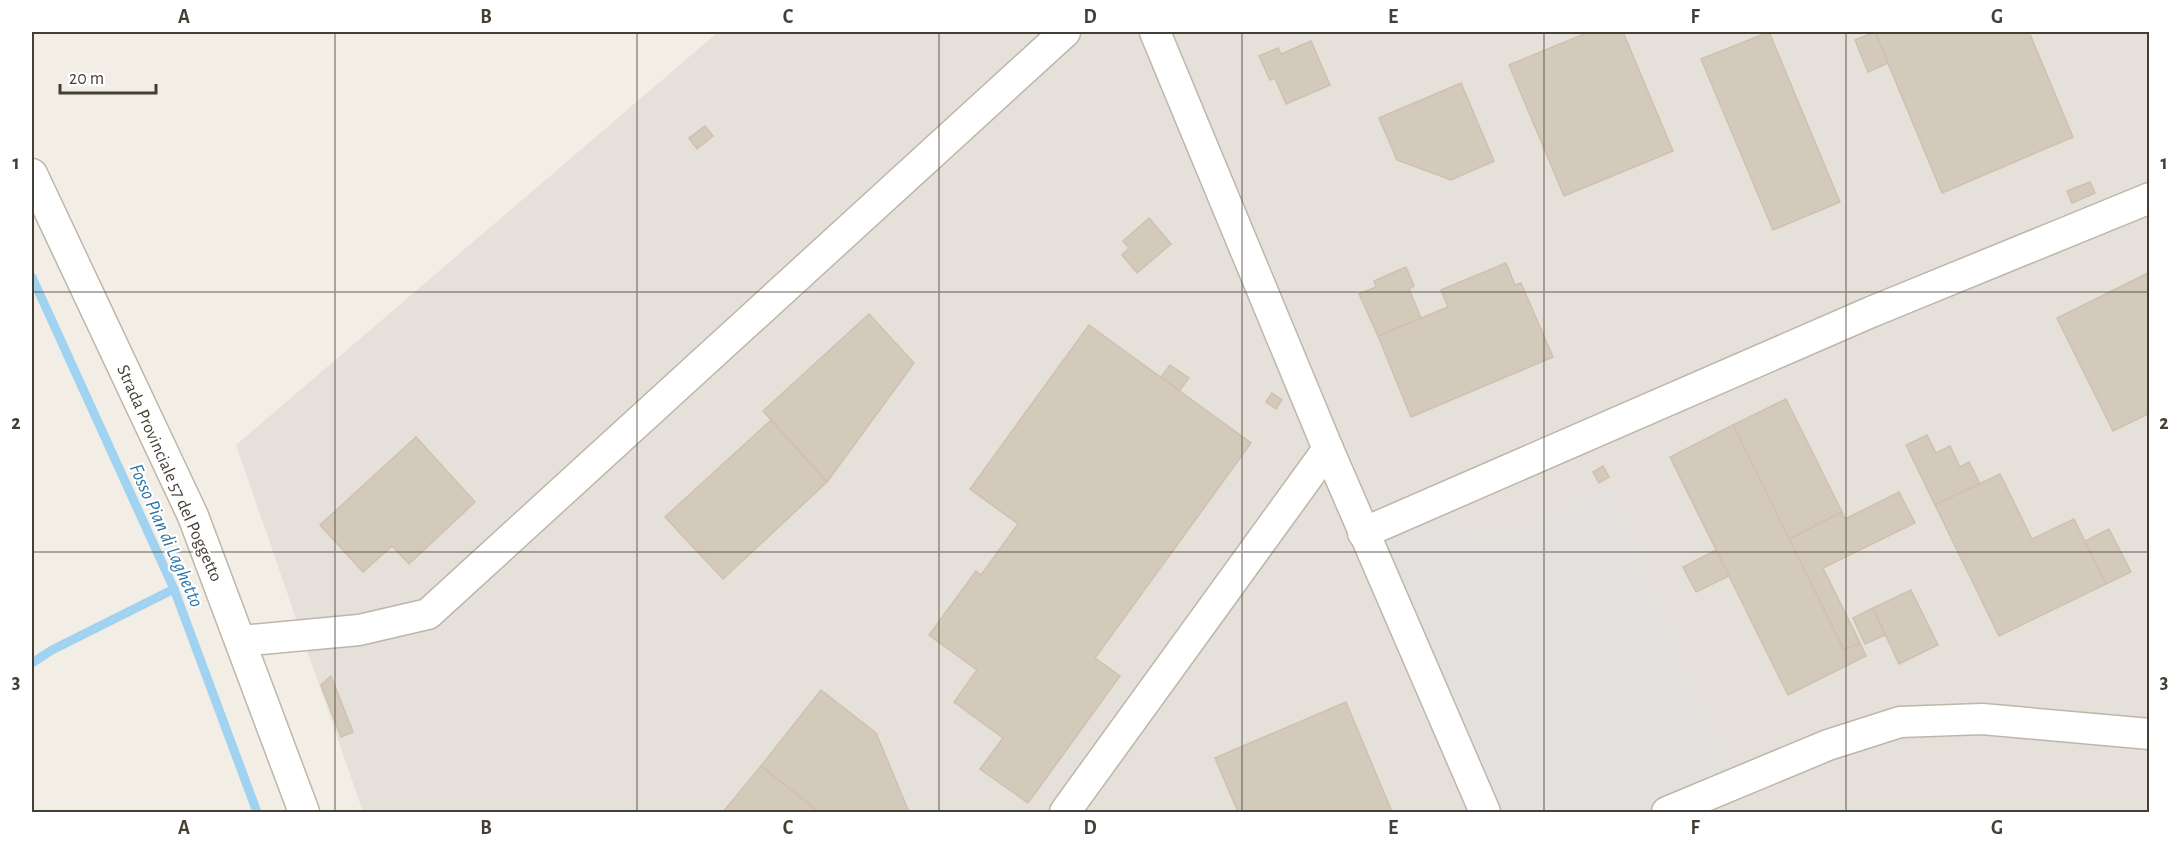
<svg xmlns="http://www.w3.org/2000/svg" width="2181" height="844" viewBox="0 0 2181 844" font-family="'Alegreya Sans',sans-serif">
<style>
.industrial{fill:#e5e0da}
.parking{fill:#e3e1de}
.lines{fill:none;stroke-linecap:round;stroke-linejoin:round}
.stream{stroke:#a0d2f1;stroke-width:9}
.building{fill:#d4cabb;stroke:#cfc1ae;stroke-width:1.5}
.minor-casing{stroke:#beb6a8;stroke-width:33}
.minor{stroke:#fff;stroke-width:30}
.grid{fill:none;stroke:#453e35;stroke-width:1.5;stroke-opacity:0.55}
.labels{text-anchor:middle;stroke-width:4.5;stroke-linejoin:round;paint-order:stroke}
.street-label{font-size:18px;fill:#453e35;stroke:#fff}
.water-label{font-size:20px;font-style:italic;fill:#2c78aa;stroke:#fff}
.neatline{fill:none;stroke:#453e35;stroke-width:2}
.grid-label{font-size:20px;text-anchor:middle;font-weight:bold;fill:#453e35}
</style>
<rect width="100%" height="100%" fill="#f3eee5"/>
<polygon class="industrial" points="718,32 2149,32 2149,812 363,812 236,445"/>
<polygon class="parking" points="1609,488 1727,771 1633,812 1502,812 1386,543 1442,519 1496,540"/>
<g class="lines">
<g class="stream">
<polyline points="32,277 174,589 257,812"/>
<polyline points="32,663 52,650 174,589"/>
</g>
</g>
<g class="building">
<polygon points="1589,32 1623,32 1673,151 1564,196 1509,65"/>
<polygon points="1769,32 1840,202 1773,230 1701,59"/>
<polygon points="1875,32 2029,32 2073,137 1942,193"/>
<polygon points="1875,32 1888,63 1868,72 1855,40"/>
<polygon points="1311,41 1330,85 1286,104 1275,78 1270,80 1259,56 1278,48 1281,54"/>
<polygon points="1461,83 1494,161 1451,180 1397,160 1379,118"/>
<polygon points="705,126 713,136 697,149 689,138"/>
<polygon points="2090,182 2095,193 2072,203 2067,191"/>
<polygon points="1149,218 1171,244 1137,273 1122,255 1129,248 1123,241"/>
<polygon points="1506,263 1515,285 1521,283 1553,357 1411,417 1378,336 1448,307 1441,290"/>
<polygon points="1406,267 1414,286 1409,289 1421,318 1378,336 1359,294 1376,287 1374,281"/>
<polygon points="2150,272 2150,413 2113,431 2057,318"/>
<polygon points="869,314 914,363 827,482 763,411"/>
<polygon points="1089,325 1251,443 1095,658 1120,676 1028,803 980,769 1003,738 954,702 977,670 929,635 976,571 981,575 1018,524 970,489"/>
<polygon points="1170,365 1189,378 1180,390 1161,377"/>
<polygon points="1272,393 1282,400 1276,409 1266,402"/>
<polygon points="1786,399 1842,512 1789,539 1733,425"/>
<polygon points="771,420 827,482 723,579 665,517"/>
<polygon points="1733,425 1844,650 1860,643 1866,656 1788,695 1670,457"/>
<polygon points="1927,435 1936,453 1950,446 1960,467 1969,462 1980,484 1935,505 1906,445"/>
<polygon points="416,437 475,502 409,564 392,546 363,572 320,525"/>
<polygon points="1603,466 1609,477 1599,483 1593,472"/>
<polygon points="2000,474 2032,539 2074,519 2106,584 1999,636 1935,505"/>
<polygon points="1899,492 1915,523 1823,568 1860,643 1844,650 1789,539 1842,512 1845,519"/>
<polygon points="2109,529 2131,572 2106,584 2085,541"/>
<polygon points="1716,550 1729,576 1696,592 1683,567"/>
<polygon points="1911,590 1938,645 1899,664 1873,608"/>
<polygon points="1873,608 1885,635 1865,644 1853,618"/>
<polygon points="331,676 353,732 341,737 321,685"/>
<polygon points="821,690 876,733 909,812 819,812 761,766"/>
<polygon points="1346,702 1392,812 1238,812 1215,758"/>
<polygon points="761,766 819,812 723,812"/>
</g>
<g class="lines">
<defs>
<g id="minor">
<polyline points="1155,32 1328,449 1485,812"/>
<polyline points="32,174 193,516 304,812"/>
<polyline points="1363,533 1871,312 2150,198"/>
<polyline points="241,641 359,630 428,614 1065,32"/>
<polyline points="1065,812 1328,449"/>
<polyline points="1667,812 1828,745 1900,722 1982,719 2150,734"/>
</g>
</defs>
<use href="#minor" class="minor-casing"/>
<use href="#minor" class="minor"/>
</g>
<path class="grid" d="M335 32V812M637 32V812M939 32V812M1242 32V812M1544 32V812M1846 32V812M32 292H2150M32 552H2150"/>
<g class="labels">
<g class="street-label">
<text transform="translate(170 473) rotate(66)" y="6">Strada Provinciale 57 del Poggetto</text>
</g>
<g class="water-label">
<text transform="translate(167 535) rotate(66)" y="7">Fosso Pian di Laghetto</text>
</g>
</g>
<rect width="2181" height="844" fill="none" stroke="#ffffff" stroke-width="66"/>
<path d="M60 84v9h96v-9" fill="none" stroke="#453e35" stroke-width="3"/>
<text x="69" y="84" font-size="18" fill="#453e35" stroke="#ffffff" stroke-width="4.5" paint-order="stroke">20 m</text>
<rect x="33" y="33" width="2115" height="778" class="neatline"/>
<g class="grid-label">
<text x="184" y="23">A</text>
<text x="486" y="23">B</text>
<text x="788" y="23">C</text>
<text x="1090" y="23">D</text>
<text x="1393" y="23">E</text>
<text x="1695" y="23">F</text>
<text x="1997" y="23">G</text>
<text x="16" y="169">1</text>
<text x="2164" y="169">1</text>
<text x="16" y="429">2</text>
<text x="2164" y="429">2</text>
<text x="16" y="688">3</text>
<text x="2164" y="688">3</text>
<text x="184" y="834">A</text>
<text x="486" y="834">B</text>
<text x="788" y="834">C</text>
<text x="1090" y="834">D</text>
<text x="1393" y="834">E</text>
<text x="1695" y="834">F</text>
<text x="1997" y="834">G</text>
</g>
</svg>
